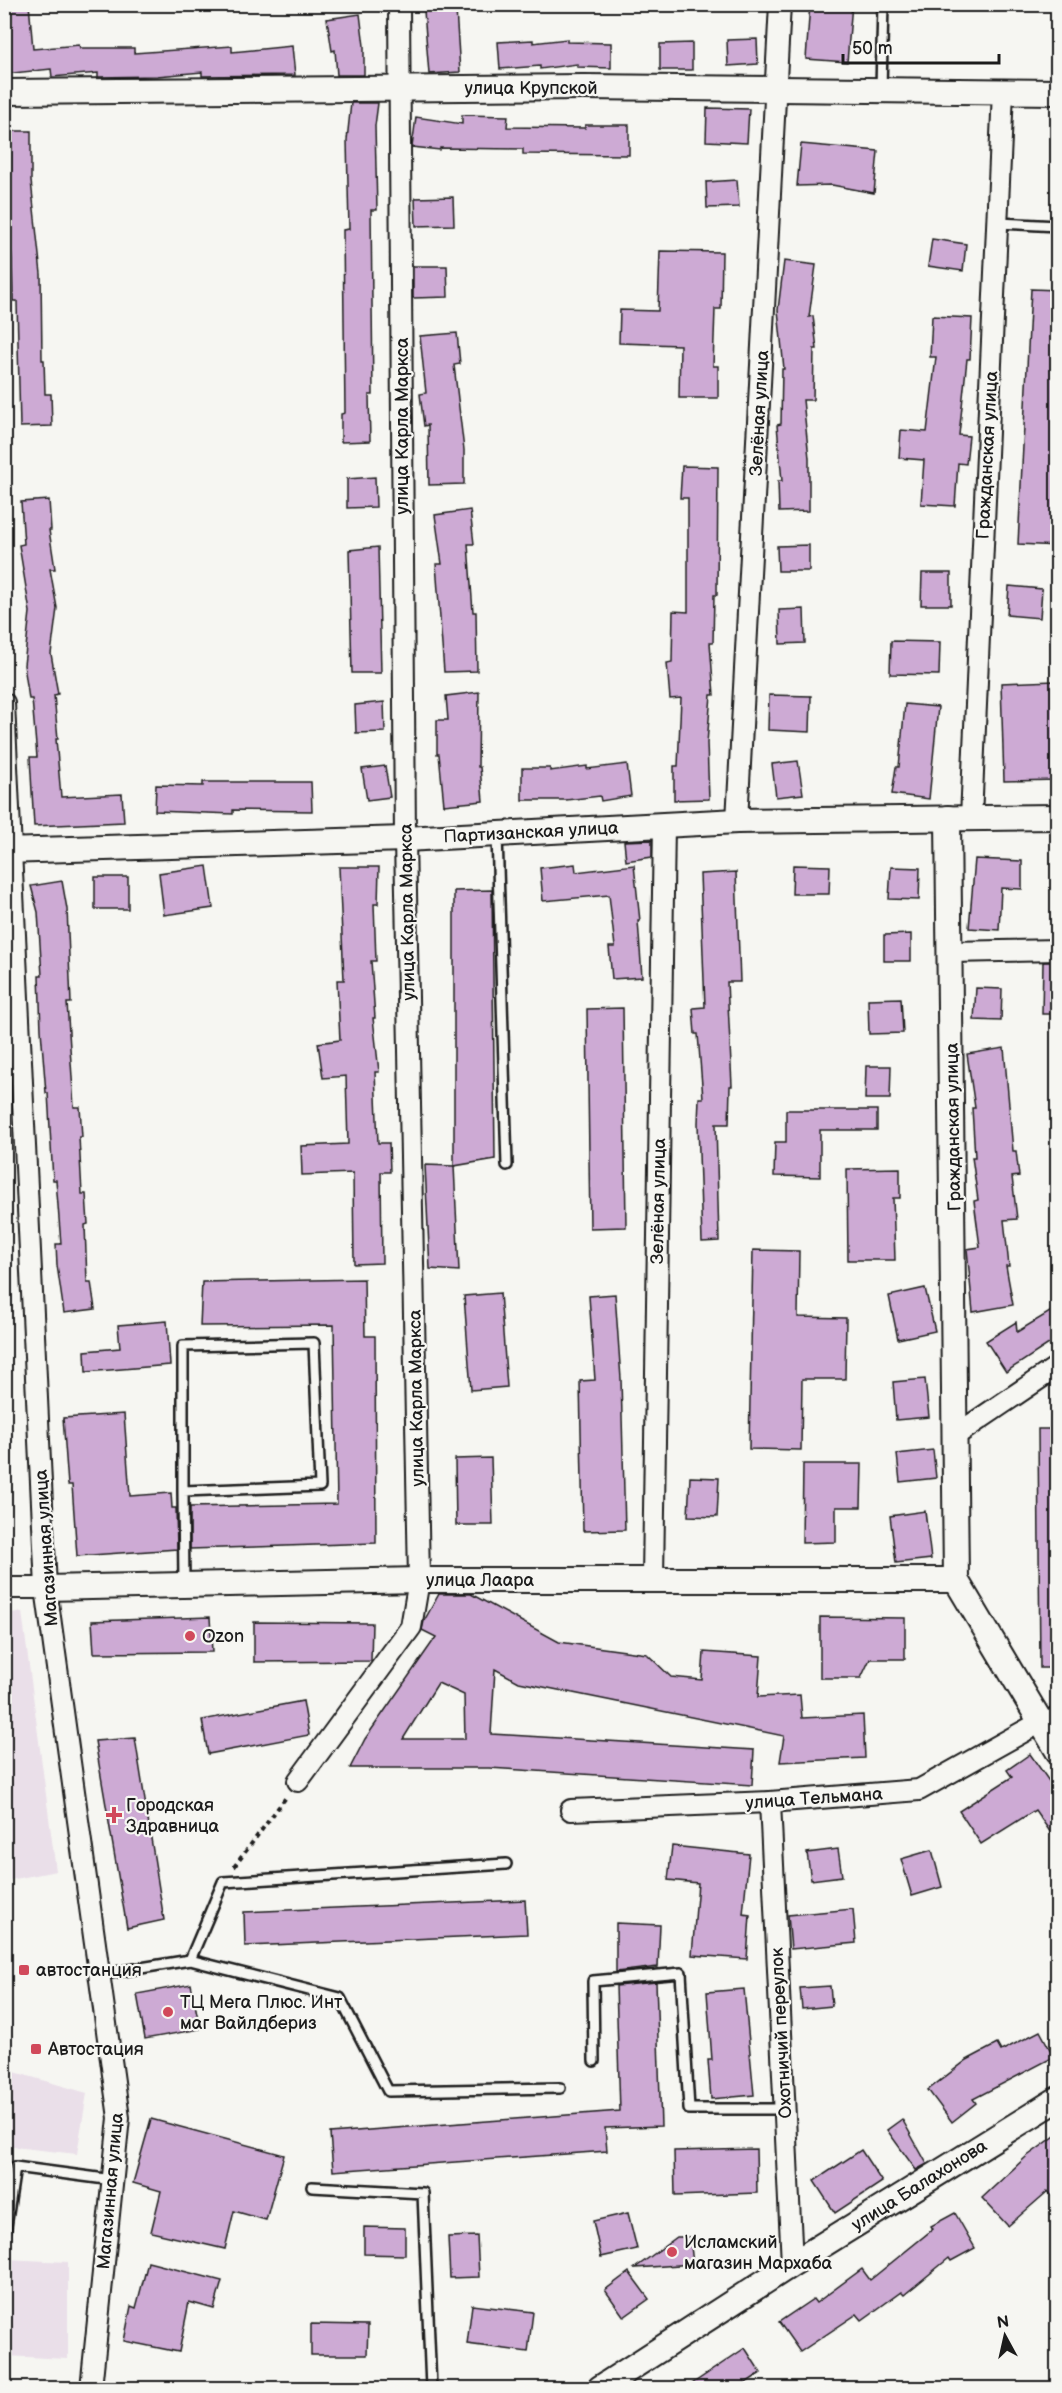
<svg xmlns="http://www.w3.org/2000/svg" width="1062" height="2393" viewBox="0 0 1062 2393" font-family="'Balsamiq Sans',sans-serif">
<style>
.built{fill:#eadfe9}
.building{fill:#cdaad4;stroke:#1c1c1c;stroke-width:1.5;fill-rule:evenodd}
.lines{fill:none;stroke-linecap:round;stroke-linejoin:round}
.service-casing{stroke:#1c1c1c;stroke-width:14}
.minor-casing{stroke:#1c1c1c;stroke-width:24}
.tertiary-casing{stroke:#1c1c1c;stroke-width:28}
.path{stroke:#1c1c1c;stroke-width:4;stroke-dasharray:4.5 4.5;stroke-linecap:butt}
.service{stroke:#f6f6f2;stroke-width:9}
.minor{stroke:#f6f6f2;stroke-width:20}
.tertiary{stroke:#f6f6f2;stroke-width:24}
.poi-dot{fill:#d1495b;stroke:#f6f6f2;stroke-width:2}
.labels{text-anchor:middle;stroke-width:4.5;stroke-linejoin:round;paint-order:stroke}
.street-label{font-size:18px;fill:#1c1c1c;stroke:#f6f6f2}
.poi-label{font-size:18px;fill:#1c1c1c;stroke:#f6f6f2;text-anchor:start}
</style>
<rect width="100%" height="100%" fill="#f6f6f2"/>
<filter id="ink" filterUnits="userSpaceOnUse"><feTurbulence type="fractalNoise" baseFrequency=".0167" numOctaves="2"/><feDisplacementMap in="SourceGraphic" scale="12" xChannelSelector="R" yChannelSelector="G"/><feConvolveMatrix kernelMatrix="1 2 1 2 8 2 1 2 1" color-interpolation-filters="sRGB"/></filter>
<g filter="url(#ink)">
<g class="built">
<polygon points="4,1485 7,1485 11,1554 5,1554"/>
<polygon points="22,1612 56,1871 5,1881 5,1613"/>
<polygon points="4,2069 87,2093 77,2154 5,2146"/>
<polygon points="5,2259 68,2262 68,2359 5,2356"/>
</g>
<g class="building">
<polygon points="4,4 29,4 33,49 79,45 80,48 134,48 134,53 232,46 232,52 292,46 295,75 202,76 202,72 157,76 98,77 98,73 52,77 51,69 4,74"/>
<polygon points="810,4 852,4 847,62 806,59"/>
<polygon points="456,10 460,72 429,74 424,11"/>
<polygon points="360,14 364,46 364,75 337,75 335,50 332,51 327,19"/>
<polygon points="567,39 567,42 611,43 611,68 577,67 577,64 540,69 540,66 500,69 498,42 533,40 533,43"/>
<polygon points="757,39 758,64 728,66 727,40"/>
<polygon points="692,43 692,70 660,70 660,44"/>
<polygon points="351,103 378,103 375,126 377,210 371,210 373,395 369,395 370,441 341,442 341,414 345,413 343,230 349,229 347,140"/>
<polygon points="707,108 749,109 747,143 706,141"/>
<polygon points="462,115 508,116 507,127 585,128 585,125 629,125 629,155 523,154 523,149 440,148 440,150 412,147 416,117 462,124"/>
<polygon points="6,131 31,131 31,181 41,274 42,360 44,360 45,394 51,394 52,426 20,427 17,301 13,301 12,259 5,183"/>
<polygon points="801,144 878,151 874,193 832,185 797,186"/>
<polygon points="737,180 739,207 707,208 706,182"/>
<polygon points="453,197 454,225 416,226 415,198"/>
<polygon points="932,239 966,244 963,271 928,266"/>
<polygon points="660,251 722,252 721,309 715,309 713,366 718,366 718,398 679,398 680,345 619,343 620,310 658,311"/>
<polygon points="784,261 816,265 809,317 813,316 817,349 814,349 813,400 803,400 809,458 809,511 779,512 778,481 782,481 777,425 781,424 782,369 784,369 778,310"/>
<polygon points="413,266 447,266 448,297 413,298"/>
<polygon points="1031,289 1058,290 1058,546 1018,544"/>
<polygon points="932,316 972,318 970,359 967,359 959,435 969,436 966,464 958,463 955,506 921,504 924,460 899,458 901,430 927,432 936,357 930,357"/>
<polygon points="457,333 460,364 454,365 464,450 464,484 429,485 428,425 424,426 420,394 426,393 420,336"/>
<polygon points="682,466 718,467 717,595 714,595 713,643 710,643 714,695 711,695 707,743 709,799 674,800 674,766 678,766 681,698 670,699 667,663 672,662 673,611 688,612 688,498 680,498"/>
<polygon points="375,477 376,507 347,508 347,479"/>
<polygon points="49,500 51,530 49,530 55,569 50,569 57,608 51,654 58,694 54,695 58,739 56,739 61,797 122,794 124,822 34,826 30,757 37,757 32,699 29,699 24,665 30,612 19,545 24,544 21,502"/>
<polygon points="470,510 474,544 468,544 473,612 476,612 477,671 444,672 436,564 442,564 435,515"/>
<polygon points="809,545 809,571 778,571 777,546"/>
<polygon points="378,547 381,673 352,673 349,550"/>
<polygon points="922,573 951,573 951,605 921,605"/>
<polygon points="1009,586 1042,589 1040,618 1007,615"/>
<polygon points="804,609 805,643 780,644 779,610"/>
<polygon points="891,641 940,642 939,675 890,674"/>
<polygon points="1055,681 1058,780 1004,781 1001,683"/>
<polygon points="479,692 478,767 480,767 483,801 444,805 439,754 437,754 437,720 448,720 446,696"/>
<polygon points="769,695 811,696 810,732 768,730"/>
<polygon points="384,702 385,732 356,733 355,705"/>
<polygon points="905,704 938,707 929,799 892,794 896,767 899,767"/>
<polygon points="798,761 803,794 776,797 772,764"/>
<polygon points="627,764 631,796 601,801 600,796 566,800 522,800 522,768 550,768 550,771 587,766 587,769"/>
<polygon points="385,766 390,797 367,800 362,769"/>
<polygon points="203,782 311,782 312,811 233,810 233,814 155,811 156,785 203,786"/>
<polygon points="652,840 652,857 626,861 624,841"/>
<polygon points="975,859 1022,861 1022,889 1001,888 999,930 969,928"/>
<polygon points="575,864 576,872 634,865 640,921 638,921 642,977 612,979 609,947 615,947 609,895 543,901 540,868"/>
<polygon points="793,865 830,866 829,894 792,894"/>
<polygon points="207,866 213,908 164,915 159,873"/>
<polygon points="339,867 379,867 378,904 374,904 376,961 371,961 375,1018 373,1018 379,1072 375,1072 378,1143 389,1143 390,1172 381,1172 382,1263 354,1264 353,1173 302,1175 301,1146 348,1144 346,1076 323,1078 318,1043 340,1040 337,980 344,980"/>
<polygon points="891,867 920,868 919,900 889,899"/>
<polygon points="736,872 740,982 727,982 732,1086 730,1086 729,1124 716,1124 719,1241 702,1242 698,1123 699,1098 703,1098 698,1034 695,1034 693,1008 705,1007 700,874"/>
<rect x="95" y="877" width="33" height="32"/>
<polygon points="62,881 67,909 71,1003 67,1003 74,1107 80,1107 82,1137 79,1137 82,1194 86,1194 88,1224 85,1225 87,1282 91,1282 95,1309 64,1313 57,1265 56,1244 61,1244 56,1180 53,1180 48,1093 46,1093 41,1030 39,976 42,976 38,912 31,886"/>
<polygon points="492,890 495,1159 454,1166 454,891"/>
<polygon points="911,934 911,961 884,961 884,935"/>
<polygon points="1043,962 1058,962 1058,1014 1042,1014"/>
<polygon points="976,988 1002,989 1001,1021 974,1020"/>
<polygon points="901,998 903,1033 869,1034 868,999"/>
<polygon points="623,1008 626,1227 590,1228 587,1009"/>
<polygon points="1004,1048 1013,1151 1016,1151 1019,1176 1012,1177 1017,1219 1004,1220 1009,1266 1006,1266 1013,1305 973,1312 967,1249 980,1247 974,1201 978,1200 972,1157 975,1157 972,1108 975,1108 967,1054"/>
<polygon points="866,1066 891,1066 890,1099 865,1099"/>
<polygon points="786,1110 877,1110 877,1130 820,1130 820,1177 774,1176 775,1142 786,1142"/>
<polygon points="425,1165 454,1166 459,1271 430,1269"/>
<polygon points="900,1168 900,1198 893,1198 895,1260 848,1260 847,1169"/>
<polygon points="753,1250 799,1251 798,1317 846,1318 845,1379 802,1379 801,1450 749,1449"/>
<polygon points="364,1279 365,1336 375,1336 376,1543 190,1549 190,1507 337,1504 334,1325 200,1326 202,1282"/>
<polygon points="925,1288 935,1331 898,1339 889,1296"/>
<polygon points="500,1293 507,1387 471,1390 464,1296"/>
<polygon points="615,1294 621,1379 625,1530 583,1531 580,1381 595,1380 589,1296"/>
<polygon points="1058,1307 1058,1338 1006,1372 986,1341 1016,1322 1017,1332"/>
<polygon points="167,1321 170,1365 86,1372 85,1351 120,1348 118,1325"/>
<polygon points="925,1379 929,1417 896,1420 893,1382"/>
<polygon points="124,1414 130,1496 171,1493 172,1508 176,1508 177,1549 77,1556 72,1485 68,1485 63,1418"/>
<polygon points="1038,1429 1058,1429 1058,1668 1040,1668"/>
<polygon points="933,1450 936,1478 900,1482 897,1454"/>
<polygon points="491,1458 493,1525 456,1525 455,1459"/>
<polygon points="803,1464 862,1464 861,1507 836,1507 836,1542 802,1543"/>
<polygon points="690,1477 719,1478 717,1517 688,1516"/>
<polygon points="925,1511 931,1559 896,1563 890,1516"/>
<path d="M439 1594H471L559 1642 647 1654 671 1677 702 1680 704 1652 761 1656 758 1697 800 1695 802 1718 863 1715 865 1758 780 1762 784 1736 519 1682 495 1669 491 1734 754 1750 752 1785 489 1768H350L365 1739 436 1637 422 1630 424 1621ZM438 1683 464 1695 465 1739H403Z"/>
<polygon points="210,1617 212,1652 94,1653 92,1621"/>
<polygon points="820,1617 905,1618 905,1659 870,1659 861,1678 820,1678"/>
<polygon points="254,1622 372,1623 371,1661 254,1662"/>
<polygon points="303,1701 309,1735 208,1754 202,1720"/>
<polygon points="135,1738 164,1920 127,1928 95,1741"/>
<polygon points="1030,1754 1058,1794 1058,1843 1035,1810 981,1844 959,1811 1012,1777 1007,1770"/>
<polygon points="672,1846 749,1854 743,1914 750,1915 747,1959 692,1955 698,1883 668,1880"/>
<polygon points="838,1849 842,1876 811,1880 807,1853"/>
<polygon points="932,1850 942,1887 912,1896 901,1859"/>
<polygon points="525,1900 527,1934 245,1946 244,1912"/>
<polygon points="853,1909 856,1943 791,1949 788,1915"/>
<polygon points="616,1923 660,1925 658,1967 616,1972"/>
<polygon points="656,1982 661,2126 605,2128 607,2151 333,2171 330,2133 620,2111 616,1986"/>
<polygon points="191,1984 200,2029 145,2039 137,1994"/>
<polygon points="830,1986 832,2006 802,2009 800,1988"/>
<polygon points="744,1989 754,2095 711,2099 708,2060 712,2060 707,1992"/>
<polygon points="1040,2031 1054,2057 973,2099 976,2103 952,2122 928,2090 967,2060 997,2044 1001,2051"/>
<polygon points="151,2119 284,2155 266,2220 234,2211 225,2249 151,2232 161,2191 133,2183"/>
<polygon points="902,2119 927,2164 916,2170 887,2130"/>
<polygon points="1058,2134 1058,2204 1048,2191 1008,2226 982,2198 1026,2157"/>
<polygon points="756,2149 757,2193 675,2196 674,2151"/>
<polygon points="861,2150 882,2182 835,2213 814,2181"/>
<polygon points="628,2213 637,2249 601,2257 593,2221"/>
<polygon points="955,2213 975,2248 951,2261 949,2258 904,2295 901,2292 862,2320 857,2314 800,2352 779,2322 813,2299 816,2303 862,2269 870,2280 933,2229 931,2226"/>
<polygon points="364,2227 405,2228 405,2255 364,2254"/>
<polygon points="477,2236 479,2277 450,2278 448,2237"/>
<polygon points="677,2237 690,2237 693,2264 635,2268"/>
<polygon points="148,2262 222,2281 214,2309 189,2302 179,2352 124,2341 131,2306 136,2308"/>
<polygon points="629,2272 649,2299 624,2317 605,2290"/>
<polygon points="472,2305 533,2312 528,2352 467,2344"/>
<polygon points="311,2324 368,2325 367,2355 311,2355"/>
<polygon points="745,2348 761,2373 738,2388 686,2388"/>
</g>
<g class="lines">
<defs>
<g id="service">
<polyline points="881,89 883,4"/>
<polyline points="998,223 1058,226"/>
<polyline points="497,834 507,1165"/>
<polyline points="183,1491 183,1346 314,1343 320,1486 183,1491 184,1583"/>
<polyline points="1041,1721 1058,1710"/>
<polyline points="190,1960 223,1882 506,1864"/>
<polyline points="98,1975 190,1960 340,1998 388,2091 560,2088"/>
<polyline points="594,2061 593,1981 681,1973 689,2109 785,2109"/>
<polyline points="312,2187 423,2193 431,2388"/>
<polyline points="4,2240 15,2167 113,2180"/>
</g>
<g id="minor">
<polyline points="4,703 46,1588 119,2118 91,2388"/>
<polyline points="971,818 1003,91"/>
<polyline points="737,821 780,4"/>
<polyline points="951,952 1058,950"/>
<polyline points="956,1435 1058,1366"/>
<polyline points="653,1579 664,824"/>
<polyline points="4,1588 46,1588"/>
<polyline points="298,1781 411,1627 419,1580 405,839 399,4"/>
<polyline points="770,1802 792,2264"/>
<polyline points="571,1810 770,1802 919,1790 1039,1723"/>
</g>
<g id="tertiary">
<polyline points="4,92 584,87 1058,92"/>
<polyline points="948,818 956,1580 1058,1751"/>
<polyline points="4,851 405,839 737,821 1058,817"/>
<polyline points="46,1588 419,1580 956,1580"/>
<polyline points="600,2388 792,2264 1058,2099"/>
</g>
</defs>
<use href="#service" class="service-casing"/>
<use href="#minor" class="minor-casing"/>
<use href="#tertiary" class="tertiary-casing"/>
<polyline class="path" points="234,1867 287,1796"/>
<use href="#service" class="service"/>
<use href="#minor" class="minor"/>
<use href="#tertiary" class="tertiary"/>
</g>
</g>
<g class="poi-dot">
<circle cx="190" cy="1636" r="6"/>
<path d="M111 1806h6v6h6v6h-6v6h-6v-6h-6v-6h6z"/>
<rect x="18" y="1964" width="12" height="12" rx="3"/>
<circle cx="168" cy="2012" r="6"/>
<rect x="30" y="2043" width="12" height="12" rx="3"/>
<circle cx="672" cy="2252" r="6"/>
</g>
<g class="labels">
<g class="street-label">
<text x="531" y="94">улица Крупской</text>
<text transform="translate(759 413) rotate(-87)" y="6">Зелёная улица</text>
<text transform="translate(402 426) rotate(-90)" y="6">улица Карла Маркса</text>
<text transform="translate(987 455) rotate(-87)" y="6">Гражданская улица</text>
<text transform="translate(531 832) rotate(-3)" y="6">Партизанская улица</text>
<text transform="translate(407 912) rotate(-91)" y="6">улица Карла Маркса</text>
<text transform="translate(953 1127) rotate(-91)" y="6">Гражданская улица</text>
<text transform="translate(658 1201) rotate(-89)" y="6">Зелёная улица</text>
<text transform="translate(416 1398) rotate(-91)" y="6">улица Карла Маркса</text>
<text transform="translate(46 1548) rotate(-94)" y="6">Магазинная улица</text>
<text x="480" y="1586">улица Лаара</text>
<text transform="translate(814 1798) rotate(-4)" y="6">улица Тельмана</text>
<text transform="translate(781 2033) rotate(-93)" y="6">Охотничий переулок</text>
<text transform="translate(919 2185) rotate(-32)" y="6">улица Балахонова</text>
<text transform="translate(110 2191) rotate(-85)" y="6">Магазинная улица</text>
</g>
<g class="poi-label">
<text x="202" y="1642">Ozon</text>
<text x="126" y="1811">Городская<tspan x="126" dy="21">Здравница</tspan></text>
<text x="36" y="1976">автостанция</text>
<text x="180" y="2008">ТЦ Мега Плюс. Инт<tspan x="180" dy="21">маг Вайлдбериз</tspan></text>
<text x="48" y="2055">Автостация</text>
<text x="684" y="2248">Исламский<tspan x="684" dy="21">магазин Мархаба</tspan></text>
</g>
</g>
<rect width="1062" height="2393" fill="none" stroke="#f6f6f2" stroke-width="24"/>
<rect x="12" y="12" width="1038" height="2369" fill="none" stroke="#1c1c1c" stroke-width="2" filter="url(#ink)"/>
<g transform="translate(1005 2336) rotate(352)" stroke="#f6f6f2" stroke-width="4.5" paint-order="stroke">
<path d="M0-4.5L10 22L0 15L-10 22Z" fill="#1c1c1c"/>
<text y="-9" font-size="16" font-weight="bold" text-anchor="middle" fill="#1c1c1c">N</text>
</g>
<path d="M843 54v9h156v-9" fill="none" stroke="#1c1c1c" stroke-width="3"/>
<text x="852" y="54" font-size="18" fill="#1c1c1c" stroke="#f6f6f2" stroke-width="4.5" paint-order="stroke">50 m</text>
</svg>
